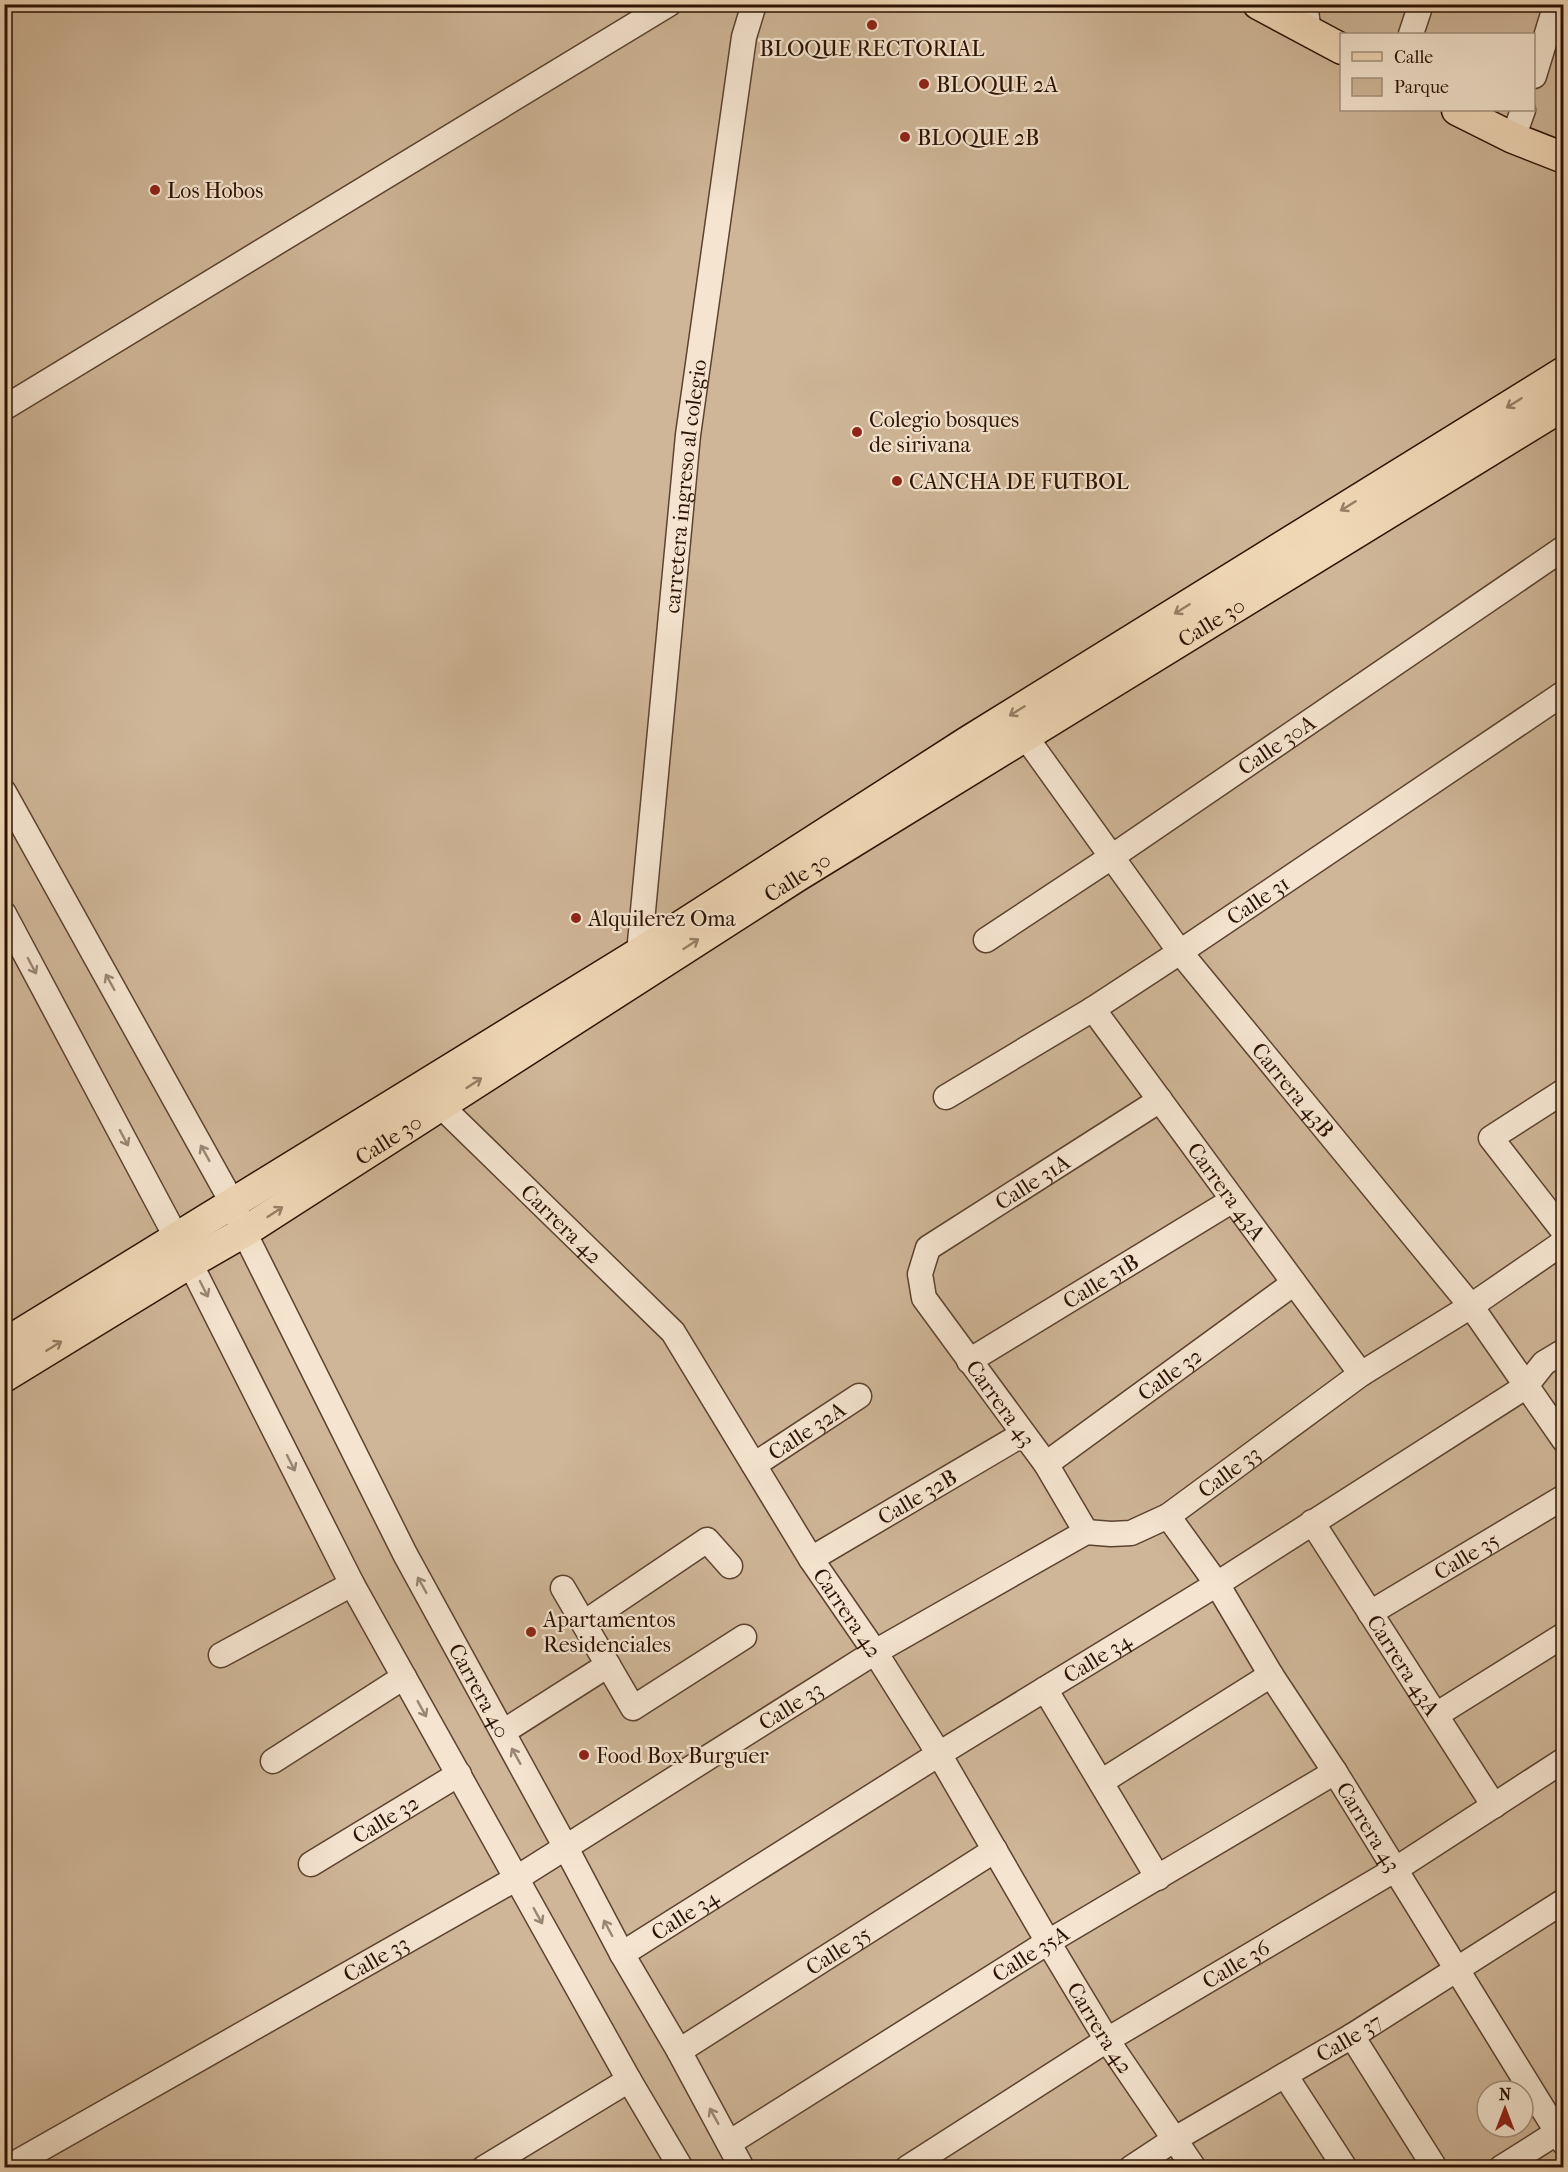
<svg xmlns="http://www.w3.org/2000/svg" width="1568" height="2172" viewBox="0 0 1568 2172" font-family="'IM FELL French Canon',serif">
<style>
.green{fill:#cfb698;stroke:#7d644e;stroke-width:1.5;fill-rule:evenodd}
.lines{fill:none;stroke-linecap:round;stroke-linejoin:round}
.minor-casing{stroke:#5c4330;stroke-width:27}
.major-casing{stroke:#2b1203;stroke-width:33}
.minor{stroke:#f5e5d0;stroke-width:24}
.major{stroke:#f0d7b6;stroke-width:30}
.oneway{stroke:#977e65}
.oneway2{stroke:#9a8674}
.poi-dot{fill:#8f2418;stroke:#f5e5d0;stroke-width:2}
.labels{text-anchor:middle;stroke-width:4.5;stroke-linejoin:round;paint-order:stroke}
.poi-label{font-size:22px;fill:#2b1203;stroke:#f5e5d0;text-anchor:start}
.street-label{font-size:22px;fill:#2b1203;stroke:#f5e5d0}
</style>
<rect width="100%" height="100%" fill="#f0d7b6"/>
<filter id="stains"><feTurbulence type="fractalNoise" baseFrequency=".00333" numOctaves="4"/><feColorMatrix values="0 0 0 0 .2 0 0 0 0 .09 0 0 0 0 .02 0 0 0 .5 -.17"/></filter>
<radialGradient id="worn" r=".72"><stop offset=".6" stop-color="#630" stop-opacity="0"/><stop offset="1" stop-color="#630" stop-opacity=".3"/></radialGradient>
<path class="green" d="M5 5H1563V2167L5 2168ZM1342 34H1534V110H1342ZM1487 2091H1523V2127H1487Z"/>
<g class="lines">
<defs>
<g id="minor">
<polyline points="1305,4 1309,32"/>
<polyline points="1411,34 1421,4"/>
<polyline points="1534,76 1556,4"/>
<polyline points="1513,138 1523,110"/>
<polyline points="4,408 669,4"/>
<path id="s1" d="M1025 736 1180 952 1471 1306 1564 1440"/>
<path id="s2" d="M4 792 233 1204 244 1232 405 1554 565 1846 622 1954 679 2051 742 2168"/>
<polyline points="4,914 190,1263 352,1584 629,2080 681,2168"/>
<path id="s3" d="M986 940 1113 856 1564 548"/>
<path id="s4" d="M646 964 639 953 688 435 744 37 754 4"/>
<path id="s5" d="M1093 1009 1361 1374"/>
<polyline points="1564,1091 1491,1138 1564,1232"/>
<path id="s6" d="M946 1097 1093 1009 1180 952 1564 693"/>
<path id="s7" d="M440 1105 673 1332 811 1559 875 1652 939 1754 1048 1942 1107 2040 1194 2168"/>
<path id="s8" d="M969 1361 1233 1200"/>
<path id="s9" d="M1046 1464 1294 1283"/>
<path id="s10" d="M754 1465 859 1396"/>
<path id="s11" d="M1168 1516 1217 1584 1271 1675 1335 1772 1564 2143"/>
<path id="s12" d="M1312 1522 1494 1806"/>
<path id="s13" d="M1086 1532 1046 1464 924 1298 920 1274 928 1248 1160 1100"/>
<path id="s14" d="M811 1559 1023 1434"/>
<polyline points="563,1588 633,1708 744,1637"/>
<path id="s15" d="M1370 1613 1564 1497"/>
<polyline points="584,1623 707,1540 730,1566"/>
<polyline points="221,1655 352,1584"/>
<polyline points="1045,1689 1158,1878"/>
<polyline points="1436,1715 1564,1635"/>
<polyline points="503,1732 608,1665"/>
<polyline points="273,1761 404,1677"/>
<polyline points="1101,1782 1271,1675"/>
<path id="s16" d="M311 1864 459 1774"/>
<path id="s17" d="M622 1954 939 1754 1217 1584 1525 1387 1544 1363 1564 1351"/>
<polyline points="1352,2036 1435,2168"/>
<path id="s18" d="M679 2051 995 1850"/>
<polyline points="1285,2075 1345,2168"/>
<path id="s19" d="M729 2143 1048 1942 1335 1772"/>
<path id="s20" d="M7 2168 517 1878 875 1652 1086 1532 1111 1534 1131 1533 1168 1516 1361 1374 1471 1306 1564 1242"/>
<polyline points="484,2168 629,2080"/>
<path id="s21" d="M907 2168 1107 2040 1396 1869 1564 1760"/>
<path id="s22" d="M1131 2168 1175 2139 1352 2036 1564 1901"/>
<polyline points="1501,2168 1564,2128"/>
</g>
<g id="major">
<polyline points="1258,4 1342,49"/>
<polyline points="1457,110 1513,138 1564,158"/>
<polyline points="4,1344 639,953 967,742 1564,372"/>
<path id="s23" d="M4 1377 190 1263 244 1232 796 877 1564 405"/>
</g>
</defs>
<use href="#minor" class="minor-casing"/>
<use href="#major" class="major-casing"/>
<use href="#minor" class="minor"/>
<use href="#major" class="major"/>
</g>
<defs><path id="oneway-shaft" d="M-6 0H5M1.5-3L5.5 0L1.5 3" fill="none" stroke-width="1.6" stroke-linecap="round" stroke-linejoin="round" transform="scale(1.5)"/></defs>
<g class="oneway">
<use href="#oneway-shaft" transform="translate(1514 403) rotate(148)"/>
<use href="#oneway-shaft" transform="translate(1348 506) rotate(148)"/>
<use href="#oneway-shaft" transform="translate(1182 609) rotate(148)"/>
<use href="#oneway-shaft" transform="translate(1017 711) rotate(148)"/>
<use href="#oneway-shaft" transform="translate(691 944) rotate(-33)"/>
<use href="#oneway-shaft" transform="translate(474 1083) rotate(-33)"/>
<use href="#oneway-shaft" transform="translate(275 1212) rotate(-33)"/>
<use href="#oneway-shaft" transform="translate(54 1346) rotate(-32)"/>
</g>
<g class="oneway2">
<use href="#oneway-shaft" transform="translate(32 966) rotate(62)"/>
<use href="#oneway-shaft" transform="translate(110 982) rotate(-119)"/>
<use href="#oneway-shaft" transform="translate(124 1138) rotate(62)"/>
<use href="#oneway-shaft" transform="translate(205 1153) rotate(-119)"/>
<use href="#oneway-shaft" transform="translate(204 1289) rotate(63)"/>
<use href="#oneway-shaft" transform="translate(291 1463) rotate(63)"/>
<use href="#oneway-shaft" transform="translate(422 1585) rotate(-119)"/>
<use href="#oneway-shaft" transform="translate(422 1709) rotate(61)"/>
<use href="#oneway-shaft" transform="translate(516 1756) rotate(-119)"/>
<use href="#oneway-shaft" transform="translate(538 1916) rotate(61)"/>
<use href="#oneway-shaft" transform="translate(608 1928) rotate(-118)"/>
<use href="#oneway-shaft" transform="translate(714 2116) rotate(-119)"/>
</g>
<g class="poi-dot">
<circle cx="872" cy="25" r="6"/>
<circle cx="924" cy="84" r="6"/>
<circle cx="905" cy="137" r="6"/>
<circle cx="155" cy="190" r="6"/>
<circle cx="857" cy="432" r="6"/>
<circle cx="897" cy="481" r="6"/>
<circle cx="576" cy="918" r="6"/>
<circle cx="531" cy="1632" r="6"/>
<circle cx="584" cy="1755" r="6"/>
</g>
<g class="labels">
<g class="poi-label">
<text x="872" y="56" text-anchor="middle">BLOQUE RECTORIAL</text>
<text x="936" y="92">BLOQUE 2A</text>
<text x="917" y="145">BLOQUE 2B</text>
<text x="167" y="198">Los Hobos</text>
<text x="869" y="427">Colegio bosques<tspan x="869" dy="25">de sirivana</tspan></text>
<text x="909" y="489">CANCHA DE FUTBOL</text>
<text x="588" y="926">Alquilerez Oma</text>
<text x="543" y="1627">Apartamentos<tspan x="543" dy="25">Residenciales</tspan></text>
<text x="596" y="1763">Food Box Burguer</text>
</g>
<g class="street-label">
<text dy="8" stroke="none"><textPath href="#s4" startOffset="482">carretera ingreso al colegio</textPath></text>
<text dy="8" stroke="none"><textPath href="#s23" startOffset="1424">Calle 30</textPath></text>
<text dy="8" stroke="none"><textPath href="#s3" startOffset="350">Calle 30A</textPath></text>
<text dy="8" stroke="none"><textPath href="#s23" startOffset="938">Calle 30</textPath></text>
<text dy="8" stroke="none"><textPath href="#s6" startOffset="369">Calle 31</textPath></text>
<text dy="8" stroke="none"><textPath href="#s1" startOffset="444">Carrera 43B</textPath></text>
<text dy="8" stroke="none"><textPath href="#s23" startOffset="452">Calle 30</textPath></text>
<text dy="8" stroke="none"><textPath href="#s13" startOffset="460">Calle 31A</textPath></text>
<text dy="8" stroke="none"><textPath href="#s5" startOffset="226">Carrera 43A</textPath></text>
<text dy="8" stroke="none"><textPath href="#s7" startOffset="170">Carrera 42</textPath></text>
<text dy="8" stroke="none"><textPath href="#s8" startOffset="154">Calle 31B</textPath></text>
<text dy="8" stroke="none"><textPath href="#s9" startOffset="153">Calle 32</textPath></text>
<text transform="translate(1001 1403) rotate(54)" y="8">Carrera 43</text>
<text dy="8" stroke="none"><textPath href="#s10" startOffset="63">Calle 32A</textPath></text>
<text dy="8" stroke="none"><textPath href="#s20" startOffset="1414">Calle 33</textPath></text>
<text dy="8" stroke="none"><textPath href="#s14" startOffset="123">Calle 32B</textPath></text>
<text dy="8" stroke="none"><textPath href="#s15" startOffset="112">Calle 35</textPath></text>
<text dy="8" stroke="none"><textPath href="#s7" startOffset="656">Carrera 42</textPath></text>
<text dy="8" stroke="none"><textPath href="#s17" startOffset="560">Calle 34</textPath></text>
<text dy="8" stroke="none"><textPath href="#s12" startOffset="170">Carrera 43A</textPath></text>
<text dy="8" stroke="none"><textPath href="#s2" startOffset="1017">Carrera 40</textPath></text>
<text dy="8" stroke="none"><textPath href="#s20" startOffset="910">Calle 33</textPath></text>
<text dy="8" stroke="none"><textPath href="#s16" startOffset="87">Calle 32</textPath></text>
<text dy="8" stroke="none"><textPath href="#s11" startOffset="370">Carrera 43</textPath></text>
<text dy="8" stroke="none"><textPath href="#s17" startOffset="74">Calle 34</textPath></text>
<text dy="8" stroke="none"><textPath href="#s18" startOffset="188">Calle 35</textPath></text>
<text dy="8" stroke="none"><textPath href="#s19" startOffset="356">Calle 35A</textPath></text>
<text dy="8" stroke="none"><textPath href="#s20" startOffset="424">Calle 33</textPath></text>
<text dy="8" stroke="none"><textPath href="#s21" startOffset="387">Calle 36</textPath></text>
<text dy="8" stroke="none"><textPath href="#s7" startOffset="1142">Carrera 42</textPath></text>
<text dy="8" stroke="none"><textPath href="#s22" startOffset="254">Calle 37</textPath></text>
</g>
</g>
<rect width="1568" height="2172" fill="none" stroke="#f0d7b6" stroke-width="24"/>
<rect x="6" y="6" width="1556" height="2160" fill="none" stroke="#2b1203" stroke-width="3"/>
<rect x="12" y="12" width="1544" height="2148" fill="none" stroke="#2b1203" stroke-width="1.5"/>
<rect x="1340" y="33" width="195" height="78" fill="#f5e5d0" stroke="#a4917e" stroke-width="1.5"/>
<rect x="1352" y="52" width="30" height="9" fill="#f0d7b6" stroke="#a4917e" stroke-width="1.5"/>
<text x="1394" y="63" font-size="18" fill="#2b1203">Calle</text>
<rect x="1352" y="78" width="30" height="18" fill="#cfb698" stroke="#a4917e" stroke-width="1.5"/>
<text x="1394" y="93" font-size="18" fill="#2b1203">Parque</text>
<g transform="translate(1505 2109)"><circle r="28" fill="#f5e5d0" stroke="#a4917e" stroke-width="1.5"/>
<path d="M0-4.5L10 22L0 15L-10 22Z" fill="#8f2418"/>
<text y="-9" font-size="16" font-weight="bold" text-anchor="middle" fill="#2b1203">N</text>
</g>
<rect width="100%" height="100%" filter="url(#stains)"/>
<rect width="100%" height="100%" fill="url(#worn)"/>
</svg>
